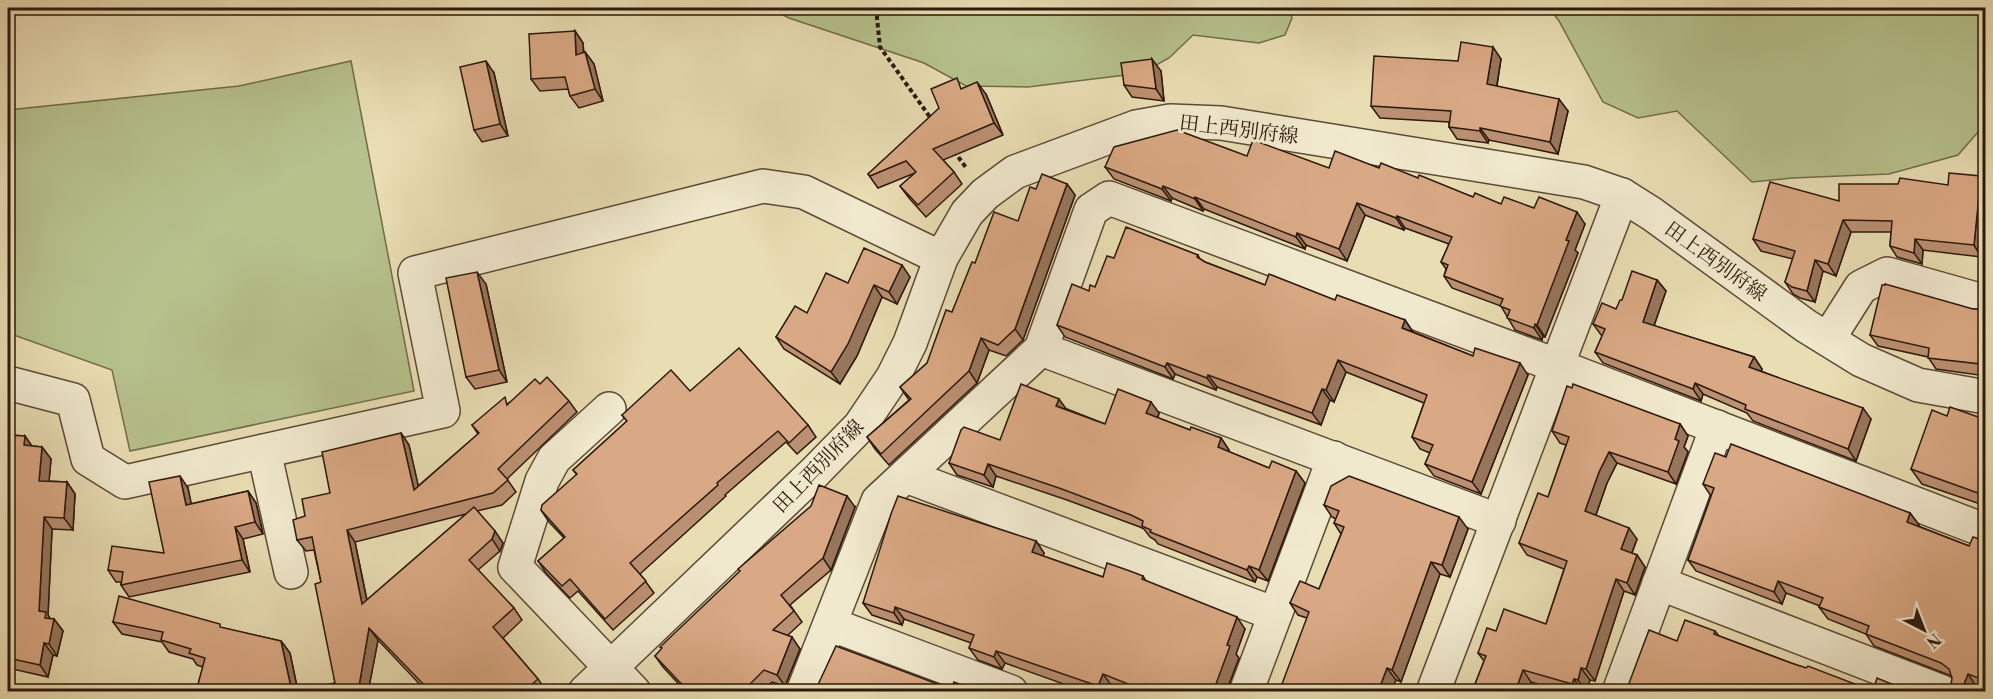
<svg xmlns="http://www.w3.org/2000/svg" width="1993" height="699" viewBox="0 0 1993 699" font-family="'Libre Bodoni','Noto Serif JP',serif">
<style>
.green{fill:#b6c18c;stroke:#716d4c;stroke-width:1.5}
.lines{fill:none;stroke-linecap:round;stroke-linejoin:round}
.minor-casing{stroke:#5b4a36;stroke-width:36}
.tertiary-casing{stroke:#5b4a36;stroke-width:36}
.path{stroke:#2c190d;stroke-width:4;stroke-dasharray:4.5 3;stroke-linecap:butt}
.minor{stroke:#f1e9ce;stroke-width:33}
.tertiary{stroke:#f1e9ce;stroke-width:33}
.wall{fill:#bb9072;stroke:#2c190d;stroke-width:1.5;fill-rule:evenodd}
.shaded-wall{fill:#98765c;stroke:#2c190d;stroke-width:1.5}
.building{fill:#d9a884;stroke:#2c190d;stroke-width:1.5}
.labels{text-anchor:middle;stroke-width:6;stroke-linejoin:round;paint-order:stroke}
.street-label{font-size:20px;fill:#2c190d;stroke:#f1e9ce}
</style>
<rect width="100%" height="100%" fill="#e9ddb3"/>
<filter id="stains"><feTurbulence type="fractalNoise" baseFrequency=".00333" numOctaves="4"/><feColorMatrix values="0 0 0 0 .2 0 0 0 0 .09 0 0 0 0 .02 0 0 0 .5 -.17"/></filter>
<radialGradient id="worn" r=".72"><stop offset=".6" stop-color="#630" stop-opacity="0"/><stop offset="1" stop-color="#630" stop-opacity=".3"/></radialGradient>
<g class="green">
<polygon points="770,8 1289,8 1292,18 1285,35 1259,43 1193,35 1169,58 1142,73 1028,87 966,86 924,63 789,18"/>
<polygon points="1549,8 1985,8 1985,124 1958,155 1889,174 1792,178 1752,182 1677,111 1638,118 1603,102 1559,21"/>
<polygon points="351,61 414,391 130,451 112,370 8,333 8,110 239,86"/>
</g>
<g class="lines">
<defs>
<g id="minor">
<polyline points="1828,339 1861,287 1887,274 1986,302"/>
<polyline points="1041,349 1499,521"/>
<polyline points="8,383 73,400 88,459 125,482 443,411 415,273 763,186 804,192 941,258"/>
<polyline points="609,409 554,459 542,481 515,567 634,692"/>
<polyline points="264,451 291,572"/>
<polyline points="906,476 1275,614"/>
<polyline points="1659,583 1942,692"/>
<polyline points="830,624 1011,692"/>
<polyline points="803,692 878,501 1041,349 1091,210 1109,198 1558,366 1986,531"/>
<polyline points="1246,692 1334,458"/>
<polyline points="1619,692 1717,427"/>
</g>
<g id="tertiary">
<polyline points="585,692 814,473 860,426 893,377 910,343 941,258 967,213 985,194 1015,172 1136,127 1170,121 1221,123 1584,182 1622,195 1652,214 1806,326 1861,360 1918,385 1986,397"/>
<polyline points="1433,692 1622,195"/>
</g>
</defs>
<use href="#minor" class="minor-casing"/>
<use href="#tertiary" class="tertiary-casing"/>
<g class="path">
<polyline points="877,8 877,18 880,47 932,120"/>
<polyline points="954,151 967,169"/>
</g>
<use href="#minor" class="minor"/>
<use href="#tertiary" class="tertiary"/>
</g>
<g class="wall">
<polygon points="575,31 583,43 584,53 585,52 594,64 603,101 579,108 570,96 568,89 540,91 531,79"/>
<polygon points="1501,59 1497,86 1568,111 1558,154 1489,140 1488,143 1457,139 1449,127 1449,122 1380,118 1371,106 1458,61"/>
<polygon points="1161,71 1164,101 1132,97 1124,85"/>
<polygon points="494,73 508,136 482,142 474,130"/>
<polygon points="963,88 986,94 1003,135 943,160 954,172 962,184 926,217 909,198 900,186 915,173 878,188 868,174"/>
<polygon points="1247,156 1329,168 1379,168 1418,178 1473,197 1501,204 1534,208 1585,224 1575,250 1578,253 1545,337 1543,336 1542,340 1515,330 1501,306 1452,288 1444,276 1446,269 1441,262 1449,244 1405,228 1404,230 1365,215 1347,261 1306,245 1305,249 1204,209 1203,211 1172,198 1171,201 1114,179 1105,167"/>
<polygon points="1981,176 1986,182 1986,221 1981,257 1923,250 1922,264 1897,257 1890,246 1891,232 1851,232 1836,276 1823,271 1815,302 1800,298 1793,294 1785,282 1793,259 1761,251 1753,239 1839,201 1948,185"/>
<polygon points="1067,184 1075,195 1023,340 1006,356 989,350 977,383 889,465 875,449 867,437 909,400 900,387 927,363 952,312 975,263 1018,221 1036,189"/>
<polygon points="1198,255 1200,259 1205,262 1265,285 1335,300 1405,320 1413,332 1473,356 1528,375 1481,494 1434,476 1425,464 1430,453 1420,449 1412,437 1424,403 1346,372 1334,402 1330,400 1321,425 1217,387 1216,390 1175,374 1173,379 1065,337 1057,325 1089,291 1095,287 1114,258"/>
<polygon points="910,277 897,304 882,297 857,356 840,384 784,349 776,337 848,283"/>
<polygon points="1657,280 1666,291 1654,326 1754,357 1762,369 1761,371 1871,419 1856,461 1753,421 1747,413 1703,394 1701,401 1603,363 1595,352 1602,336 1593,324 1616,309 1622,300"/>
<polygon points="486,284 507,382 475,389 466,377"/>
<polygon points="1986,307 1986,376 1936,369 1928,357 1878,346 1870,335 1973,309 1982,309"/>
<path d="M540 384 569 401 577 412 507 479 516 492 502 505 477 511 503 543 500 551 478 570 514 608 522 620 503 638 538 679 546 690 545 692H427L378 640 368 692H196L203 667 197 665 193 659 169 652 162 642 122 634 113 622 223 628 281 641 290 653 298 691 335 683 321 582 314 550 306 551 297 540 305 516 330 493 401 433 409 445 418 486 478 434 472 425ZM466 514 367 600 355 542Z"/>
<polygon points="690,391 808,425 816,437 797,454 786,442 725,495 726,496 640,574 654,593 613,630 578,591 570,598 546,573 538,561 564,538 549,522 541,510 577,475 573,470 627,421 622,415"/>
<polygon points="1986,408 1986,506 1922,484 1911,469 1947,416 1981,418"/>
<polygon points="1067,409 1105,424 1159,413 1158,418 1190,430 1221,438 1229,450 1229,452 1269,468 1296,471 1305,483 1268,581 1257,577 1255,582 1158,544 1155,540 1150,537 1144,529 1140,527 1067,500 996,476 993,487 957,475 949,463"/>
<polygon points="1680,424 1688,436 1684,447 1688,452 1676,484 1617,463 1607,483 1596,515 1637,539 1632,553 1637,555 1645,567 1635,595 1624,591 1595,681 1590,680 1586,692 1565,692 1531,682 1528,692 1472,692 1484,661 1478,653 1496,631 1546,624 1564,569 1527,555 1519,543 1548,497 1566,445 1560,443 1552,431"/>
<polygon points="8,435 25,436 32,446 42,447 51,459 49,481 67,482 75,494 73,530 52,529 48,615 50,619 54,619 63,631 57,656 53,655 48,677 8,668"/>
<polygon points="1726,457 1910,513 1919,525 1918,526 1969,546 1986,541 1986,689 1976,686 1974,692 1947,692 1951,686 1952,677 1949,675 1874,646 1866,634 1828,619 1819,607 1820,606 1786,593 1782,604 1696,571 1688,560 1711,496 1703,484"/>
<polygon points="188,488 191,504 248,491 256,503 263,534 243,539 250,572 129,597 121,585 121,582 116,582 108,570 164,553"/>
<polygon points="1324,505 1468,529 1450,577 1440,574 1401,682 1396,680 1307,618 1298,615 1290,603 1319,589 1341,534 1334,523 1336,519 1332,517"/>
<polygon points="855,507 831,570 790,605 802,622 788,635 800,649 785,686 772,682 762,692 686,692 663,667 655,656"/>
<polygon points="1036,541 1044,553 1043,556 1103,577 1143,576 1146,581 1245,629 1236,654 1239,658 1226,692 1126,692 1112,686 1109,692 1086,692 1005,663 1002,669 978,660 969,648 971,643 904,619 902,625 872,615 863,603"/>
<polygon points="1715,631 1719,636 1791,663 1873,691 1911,692 1632,692 1628,686 1677,641"/>
</g>
<g class="shaded-wall">
<polygon points="575,31 583,43 584,67 576,55"/>
<polygon points="1493,47 1501,59 1495,96 1487,84"/>
<polygon points="585,52 594,64 603,101 595,89"/>
<polygon points="1152,59 1161,71 1164,101 1156,89"/>
<polygon points="486,61 494,73 508,136 500,124"/>
<polygon points="977,82 986,94 1003,135 994,123"/>
<polygon points="1559,99 1568,111 1558,154 1550,142"/>
<polygon points="1480,128 1489,140 1488,143 1480,131"/>
<polygon points="1981,176 1986,182 1986,221 1981,257 1974,245"/>
<polygon points="1067,184 1075,195 1023,340 1015,329"/>
<polygon points="1163,186 1172,198 1171,201 1162,189"/>
<polygon points="1195,197 1204,209 1203,211 1195,199"/>
<polygon points="1357,203 1365,215 1347,261 1339,249"/>
<polygon points="1577,212 1585,224 1575,250 1578,253 1545,337 1537,325 1566,240"/>
<polygon points="1397,216 1405,228 1404,230 1396,218"/>
<polygon points="1843,220 1851,232 1836,276 1828,264"/>
<polygon points="1297,233 1306,245 1305,249 1296,237"/>
<polygon points="1915,239 1923,250 1922,264 1914,253"/>
<polygon points="1815,260 1823,271 1815,302 1807,291"/>
<polygon points="902,265 910,277 897,304 889,292"/>
<polygon points="477,272 486,284 507,382 499,370"/>
<polygon points="1657,280 1666,291 1651,334 1643,322"/>
<polygon points="874,285 882,297 857,356 840,384 831,372"/>
<polygon points="1405,320 1413,332 1402,328"/>
<polygon points="1535,324 1543,336 1542,340 1534,328"/>
<polygon points="981,338 989,350 977,383 969,371"/>
<polygon points="1754,357 1762,369 1758,379 1749,367"/>
<polygon points="1338,360 1346,372 1334,402 1326,390"/>
<polygon points="1167,363 1175,374 1173,379 1165,367"/>
<polygon points="1520,363 1528,375 1481,494 1472,482"/>
<polygon points="1208,375 1217,387 1216,390 1207,378"/>
<polygon points="1695,383 1703,394 1701,401 1693,389"/>
<polygon points="1322,389 1330,400 1321,425 1312,413"/>
<polygon points="1059,399 1067,410 1056,406"/>
<polygon points="1151,402 1159,413 1155,425 1146,413"/>
<polygon points="1863,408 1871,419 1856,461 1848,449"/>
<polygon points="1680,424 1688,436 1684,447 1688,452 1676,484 1668,472 1675,439"/>
<polygon points="401,433 409,445 422,502 414,490"/>
<polygon points="25,436 33,448 24,445"/>
<polygon points="1221,438 1229,450 1226,459 1218,447"/>
<polygon points="42,447 51,459 48,493 39,481"/>
<polygon points="1609,452 1617,463 1607,483 1593,523 1585,511 1599,472"/>
<polygon points="988,464 996,476 993,487 984,475"/>
<polygon points="1296,471 1305,483 1268,581 1259,570"/>
<polygon points="1984,475 1986,478 1986,503 1978,493"/>
<polygon points="180,476 188,488 194,517 186,505"/>
<polygon points="67,482 75,494 73,530 64,518"/>
<polygon points="248,491 256,503 263,534 255,522"/>
<polygon points="847,496 855,507 831,570 823,558"/>
<polygon points="1910,513 1919,525 1915,534 1907,522"/>
<polygon points="44,517 52,529 48,615 53,623 54,619 63,631 57,656 49,644 39,611"/>
<polygon points="1459,517 1468,529 1450,577 1442,565"/>
<polygon points="235,527 243,539 250,572 242,560"/>
<polygon points="1629,528 1637,539 1629,560 1621,549"/>
<polygon points="347,530 355,542 370,616 362,604"/>
<polygon points="495,531 503,543 500,551 492,539"/>
<polygon points="1036,541 1044,553 1040,564 1032,552"/>
<polygon points="1637,555 1645,567 1635,595 1627,583"/>
<polygon points="1431,562 1440,574 1401,682 1392,670"/>
<polygon points="1249,566 1257,577 1255,582 1247,570"/>
<polygon points="1616,579 1624,591 1595,681 1586,669"/>
<polygon points="1778,581 1786,593 1782,604 1774,592"/>
<polygon points="895,607 904,619 902,625 894,613"/>
<polygon points="1237,617 1245,629 1236,654 1239,658 1226,692 1213,692 1227,645"/>
<polygon points="369,628 378,640 368,692 358,692"/>
<polygon points="792,637 800,649 785,686 777,675"/>
<polygon points="281,641 290,653 298,692 292,692"/>
<polygon points="44,643 53,655 48,677 40,665"/>
<polygon points="996,651 1005,663 1002,669 994,657"/>
<polygon points="1387,668 1396,680 1391,692 1378,692"/>
<polygon points="1581,668 1590,680 1586,692 1578,680"/>
<polygon points="1523,670 1531,682 1528,692 1515,692"/>
<polygon points="1103,674 1112,686 1109,692 1101,692 1098,686"/>
<polygon points="1968,674 1976,686 1974,692 1961,692"/>
<polygon points="1574,679 1582,691 1582,692 1577,692 1572,684"/>
</g>
<g class="building">
<polygon points="575,31 576,55 585,52 595,89 570,96 565,77 531,79 529,34"/>
<polygon points="1461,42 1493,47 1487,84 1559,99 1550,142 1480,128 1480,131 1449,127 1451,111 1371,106 1374,56 1458,61"/>
<polygon points="1152,59 1156,89 1124,85 1121,63"/>
<polygon points="486,61 500,124 474,130 460,67"/>
<polygon points="957,78 961,89 977,82 994,123 933,149 954,172 918,205 900,186 916,172 906,161 870,176 868,174 939,108 931,89"/>
<polygon points="1177,130 1247,156 1253,140 1329,168 1335,151 1379,168 1381,163 1418,178 1419,175 1473,197 1475,193 1501,204 1504,197 1534,208 1539,197 1577,212 1566,240 1569,241 1537,325 1535,324 1534,328 1507,318 1510,310 1500,306 1503,299 1444,276 1448,265 1441,262 1452,237 1397,216 1396,218 1357,203 1339,249 1297,233 1296,237 1195,197 1195,199 1163,186 1162,189 1105,167 1114,147"/>
<polygon points="1949,173 1981,176 1974,245 1915,239 1914,253 1890,246 1892,221 1843,220 1828,264 1815,260 1807,291 1792,287 1785,282 1795,251 1753,239 1770,182 1839,201 1839,184 1898,184 1900,178 1948,185"/>
<polygon points="1042,174 1067,184 1015,329 998,345 981,338 969,371 881,454 867,437 911,399 900,387 927,363 946,310 952,312 972,262 975,263 994,212 1018,221 1030,187 1036,189"/>
<polygon points="1126,227 1198,255 1197,257 1205,262 1265,285 1269,274 1335,300 1337,295 1405,320 1402,328 1473,356 1475,348 1520,363 1472,482 1425,464 1433,445 1412,437 1427,395 1338,360 1326,390 1322,389 1312,413 1208,375 1207,378 1167,363 1165,367 1057,325 1072,284 1089,291 1090,285 1095,287 1107,256 1114,258"/>
<polygon points="864,248 902,265 889,292 874,285 848,344 831,372 776,337 795,306 807,313 826,273 848,283"/>
<polygon points="1632,271 1657,280 1643,322 1754,357 1749,367 1863,408 1848,449 1745,409 1746,405 1695,383 1693,389 1595,352 1605,329 1593,324 1602,303 1616,309 1620,300 1622,300"/>
<polygon points="477,272 499,370 466,377 446,278"/>
<polygon points="1885,284 1973,309 1982,309 1986,307 1986,368 1979,367 1980,364 1928,358 1929,348 1870,335 1882,285 1885,285"/>
<polygon points="739,348 808,425 789,443 778,431 717,483 718,485 630,563 646,581 605,619 570,579 562,586 538,561 565,537 541,510 542,505 577,474 573,470 627,421 622,415 671,370 690,391"/>
<polygon points="547,377 569,401 498,469 508,480 493,493 347,530 362,604 474,507 495,531 492,539 469,560 514,608 493,627 538,679 523,692 429,692 430,691 369,628 358,692 295,692 335,683 315,584 321,582 312,537 297,540 293,520 305,516 302,499 330,493 322,452 401,433 414,490 479,433 472,425 505,397 507,405 535,379 540,384"/>
<polygon points="1021,384 1059,399 1056,406 1105,424 1118,389 1151,402 1146,413 1190,430 1191,427 1221,438 1218,447 1269,468 1272,461 1296,471 1259,570 1249,566 1247,570 1150,532 1151,530 1142,526 1143,521 1131,515 1059,488 988,464 984,475 949,463 961,430 964,427 1000,440"/>
<polygon points="1573,384 1680,424 1675,439 1679,441 1668,472 1609,452 1599,472 1585,511 1629,528 1621,549 1637,555 1627,583 1616,579 1586,669 1581,668 1578,680 1574,679 1572,684 1523,670 1515,692 1472,692 1486,656 1478,653 1487,628 1496,631 1504,609 1546,624 1567,561 1519,543 1538,493 1548,497 1569,437 1552,431 1567,386 1572,388"/>
<polygon points="1950,407 1981,418 1986,408 1986,476 1984,475 1978,493 1911,469 1932,410 1947,416"/>
<polygon points="8,435 25,436 24,445 42,447 39,481 67,482 64,518 44,517 39,611 46,612 45,618 54,619 49,644 44,643 40,665 8,658"/>
<polygon points="1731,444 1910,513 1907,522 1969,546 1973,537 1986,541 1986,681 1968,674 1961,692 1947,692 1951,686 1952,678 1949,669 1941,663 1866,634 1869,626 1819,607 1823,598 1778,581 1774,592 1688,560 1714,488 1703,484 1715,453 1726,457"/>
<polygon points="180,476 186,505 248,491 255,522 235,527 242,560 121,585 123,572 108,570 112,546 164,553 149,482"/>
<polygon points="1349,476 1459,517 1442,565 1431,562 1392,670 1387,668 1378,692 1279,692 1309,612 1290,603 1300,581 1319,589 1344,527 1334,523 1339,511 1324,505 1331,486"/>
<polygon points="819,485 847,496 823,558 781,595 794,611 773,630 792,637 777,675 764,670 742,692 689,692 655,656 662,648 660,647 740,571 738,569 811,506"/>
<polygon points="898,496 1036,541 1032,552 1103,577 1107,563 1130,571 1143,576 1142,579 1237,617 1227,645 1230,646 1213,692 1148,692 1103,674 1098,686 996,651 994,657 969,648 974,635 895,607 894,613 863,603 891,514"/>
<polygon points="119,596 220,624 220,627 281,641 292,692 196,692 205,658 189,653 191,649 161,640 163,632 113,622"/>
<polygon points="1685,620 1715,631 1714,634 1791,663 1806,668 1808,666 1873,691 1877,678 1911,692 1643,692 1628,686 1649,630 1677,641"/>
<polygon points="836,646 951,689 954,682 980,692 820,692 821,691 816,689"/>
</g>
<g class="labels">
<g class="street-label">
<text transform="translate(1239 129) rotate(7)" y="7">田上西別府線</text>
<text transform="translate(1716 261) rotate(36)" y="7">田上西別府線</text>
<text transform="translate(818 466) rotate(-46)" y="7">田上西別府線</text>
</g>
</g>
<rect width="1993" height="699" fill="none" stroke="#e9ddb3" stroke-width="30"/>
<rect x="9" y="9" width="1975" height="681" fill="none" stroke="#2c190d" stroke-width="3"/>
<rect x="15" y="15" width="1963" height="669" fill="none" stroke="#2c190d" stroke-width="1.5"/>
<g transform="translate(1924 630) rotate(138)" stroke="#f1e9ce" stroke-width="4.5" paint-order="stroke">
<path d="M0-4.5L10 22L0 15L-10 22Z" fill="#2c190d"/>
<text y="-9" font-size="16" font-weight="bold" text-anchor="middle" fill="#2c190d">N</text>
</g>
<rect width="100%" height="100%" filter="url(#stains)"/>
<rect width="100%" height="100%" fill="url(#worn)"/>
</svg>
